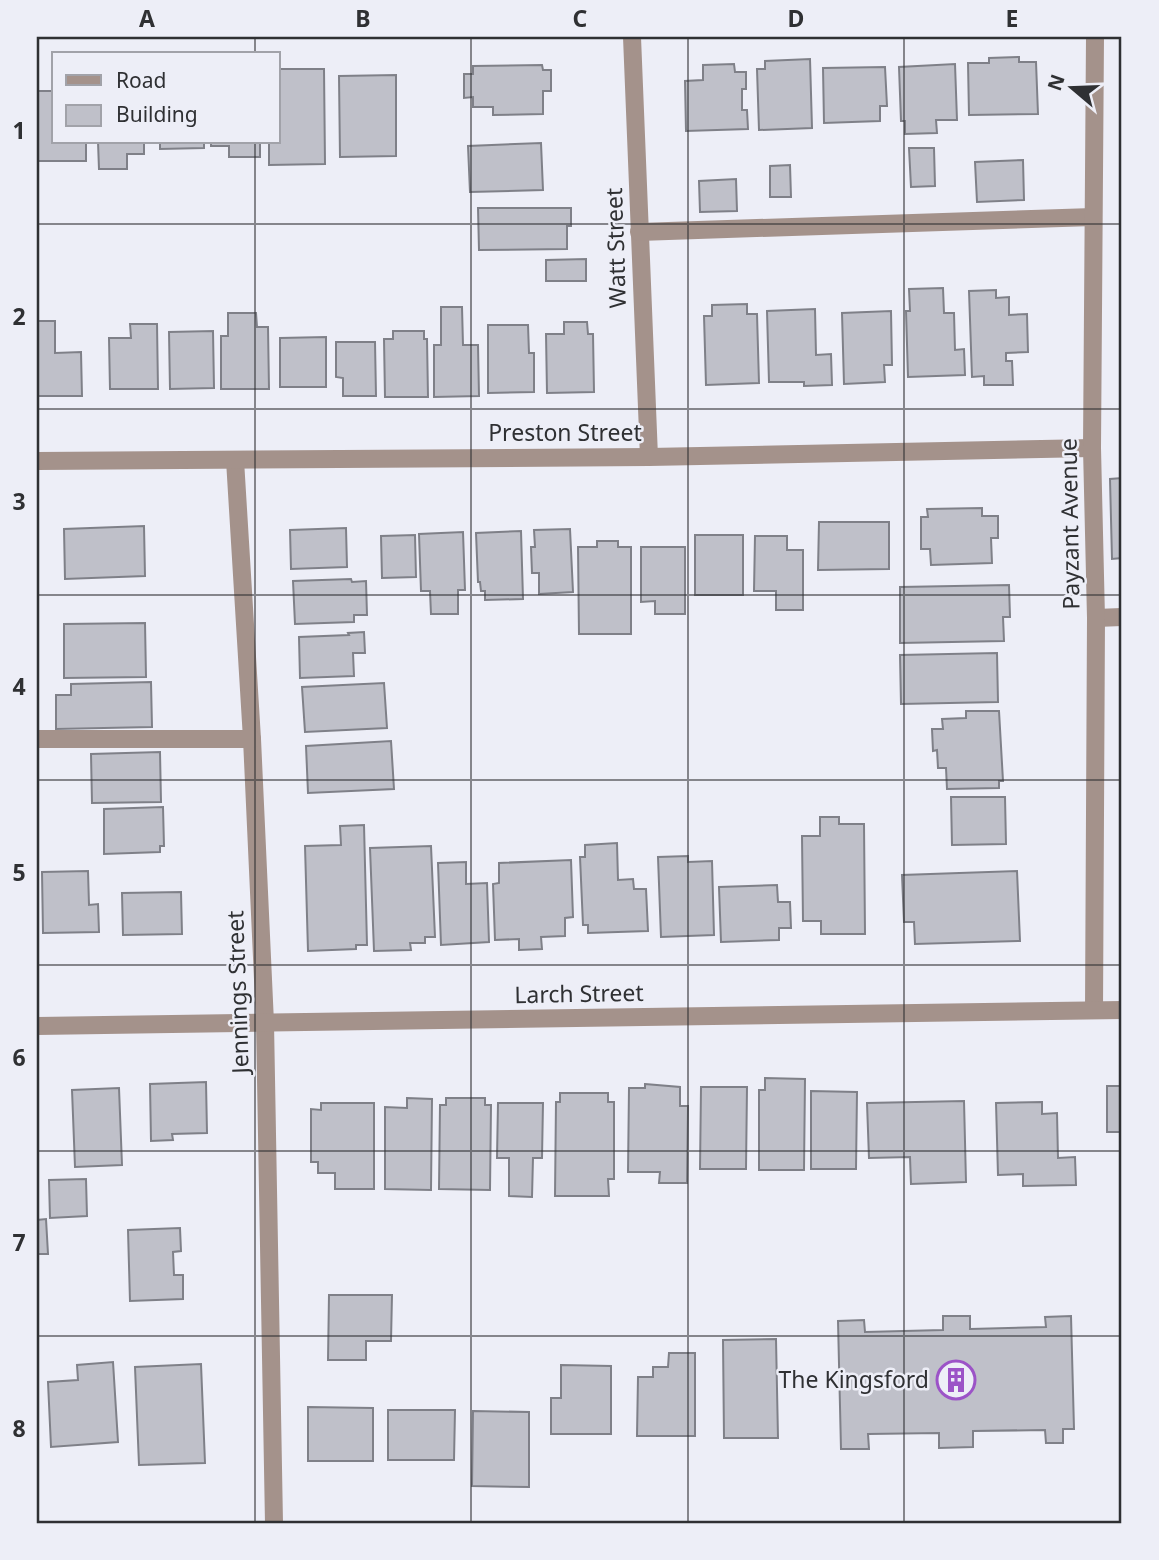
<svg xmlns="http://www.w3.org/2000/svg" width="1159" height="1560" viewBox="0 0 1159 1560" font-family="'Noto Sans',sans-serif">
<style>
.building{fill:#bfc0c9;stroke:#7f8088;stroke-width:2}
.lines{fill:none;stroke-linecap:round;stroke-linejoin:round}
.minor{stroke:#a4928b;stroke-width:18}
.grid{fill:none;stroke:#2f3033;stroke-width:2;stroke-opacity:0.55}
.labels{text-anchor:middle;stroke-width:5;stroke-linejoin:round;paint-order:stroke}
.street-label{font-size:23px;fill:#2f3033;stroke:#edeef7}
.poi-label{font-size:23px;fill:#2f3033;stroke:#edeef7;text-anchor:end}
.neatline{fill:none;stroke:#2f3033;stroke-width:2.5}
.grid-label{font-size:23px;text-anchor:middle;font-weight:bold;fill:#2f3033}
</style>
<rect width="100%" height="100%" fill="#edeef7"/>
<g class="building">
<polygon points="1019,57 1019,62 1036,62 1038,114 969,115 968,63 989,63 989,58"/>
<polygon points="810,59 812,128 759,130 757,69 765,69 765,61"/>
<polygon points="734,64 735,72 746,72 746,89 742,89 742,110 747,110 748,129 686,131 685,81 703,80 703,65"/>
<polygon points="955,64 957,120 936,120 937,133 905,134 905,121 901,121 899,67"/>
<polygon points="542,65 543,70 551,70 551,91 543,91 543,114 493,115 493,107 473,107 473,97 464,98 464,74 473,74 473,66"/>
<polygon points="885,67 887,106 880,106 880,121 824,123 823,68"/>
<polygon points="278,69 324,69 325,164 269,165 269,142 278,142"/>
<polygon points="396,75 396,156 340,157 339,76"/>
<polygon points="37,91 54,91 54,142 86,142 86,161 38,161"/>
<polygon points="98,142 144,142 144,154 127,154 127,169 99,169"/>
<polygon points="160,142 204,142 204,148 160,149"/>
<polygon points="211,142 260,142 260,157 229,157 229,146 211,146"/>
<polygon points="541,143 543,190 470,192 468,146"/>
<polygon points="909,148 934,148 935,186 911,187"/>
<polygon points="1023,160 1024,200 977,202 975,162"/>
<polygon points="790,165 791,197 770,197 770,166"/>
<polygon points="736,179 737,211 700,212 699,181"/>
<polygon points="478,208 571,208 571,226 567,226 567,249 479,250"/>
<polygon points="586,259 586,281 546,281 546,260"/>
<polygon points="943,288 944,313 954,313 955,350 964,349 965,375 908,377 906,311 910,311 909,289"/>
<polygon points="996,290 996,298 1009,297 1009,315 1027,314 1028,352 1006,353 1006,361 1012,361 1013,385 984,385 984,376 972,377 969,291"/>
<polygon points="747,304 747,314 757,314 759,383 706,385 704,316 712,316 712,305"/>
<polygon points="441,307 462,307 463,345 478,345 479,396 434,397 434,345 441,345"/>
<polygon points="815,309 816,355 831,354 832,385 804,386 804,382 769,382 767,311"/>
<polygon points="891,311 892,365 884,365 885,382 844,384 842,313"/>
<polygon points="228,313 256,313 257,327 268,327 269,389 221,389 221,336 228,336"/>
<polygon points="37,321 55,321 55,353 81,352 82,396 37,396"/>
<polygon points="564,322 587,322 588,334 593,334 594,392 547,393 546,334 564,334"/>
<polygon points="130,324 157,324 158,389 110,389 109,338 131,338"/>
<polygon points="488,325 528,325 529,353 534,353 534,392 488,393"/>
<polygon points="213,331 214,388 170,389 169,332"/>
<polygon points="393,331 424,331 424,339 427,339 428,397 385,397 384,339 393,339"/>
<polygon points="326,337 326,387 280,387 280,338"/>
<polygon points="336,342 375,342 376,396 343,396 343,378 336,377"/>
<polygon points="1122,478 1122,558 1112,559 1110,479"/>
<polygon points="982,508 982,516 998,516 998,538 991,538 992,563 931,565 930,549 921,549 921,517 928,517 927,509"/>
<polygon points="819,522 889,522 889,569 818,570"/>
<polygon points="144,526 145,576 65,579 64,529"/>
<polygon points="346,528 347,567 291,569 290,530"/>
<polygon points="570,529 573,592 539,594 539,573 532,573 531,547 535,547 534,530"/>
<polygon points="521,531 523,599 485,600 485,591 481,591 480,582 478,582 476,533"/>
<polygon points="463,532 465,590 458,590 458,614 431,614 430,591 421,591 419,534"/>
<polygon points="415,535 416,577 382,578 381,536"/>
<rect x="695" y="535" width="48" height="60"/>
<polygon points="755,536 787,536 787,550 803,550 803,610 776,610 776,591 754,591"/>
<polygon points="597,541 618,541 618,547 631,547 631,634 579,634 578,547 597,547"/>
<polygon points="641,547 685,547 685,614 655,614 655,601 641,602"/>
<polygon points="351,579 352,582 366,581 367,615 354,615 354,622 295,624 293,581"/>
<polygon points="1009,585 1010,617 1003,617 1004,641 900,643 900,587"/>
<polygon points="145,623 146,677 64,678 64,624"/>
<polygon points="364,632 365,653 353,653 354,676 300,678 299,637 349,635 348,633"/>
<polygon points="997,653 998,702 901,704 900,655"/>
<polygon points="151,682 152,727 56,729 56,695 71,695 71,684"/>
<polygon points="384,683 387,728 305,732 302,687"/>
<polygon points="966,711 999,711 1003,781 999,781 999,788 947,789 946,768 938,768 937,750 933,751 932,729 943,729 942,719 966,718"/>
<polygon points="391,741 394,789 308,793 306,746"/>
<polygon points="160,752 161,802 92,803 91,754"/>
<polygon points="951,797 1005,797 1006,844 952,845"/>
<polygon points="163,807 164,846 160,846 160,852 104,854 104,809"/>
<polygon points="820,817 839,817 839,824 864,824 865,934 821,934 821,921 803,921 802,836 820,836"/>
<polygon points="364,825 367,945 356,945 356,949 308,951 305,846 341,845 340,826"/>
<polygon points="617,843 618,880 633,879 634,889 646,889 648,931 588,933 588,925 583,925 580,857 585,857 585,845"/>
<polygon points="431,846 435,937 425,937 425,943 410,943 411,950 374,951 370,848"/>
<polygon points="688,856 688,862 712,861 714,935 661,937 658,857"/>
<polygon points="571,860 573,917 565,918 565,936 541,937 542,949 519,950 519,939 495,940 493,884 499,883 499,863"/>
<polygon points="466,862 466,884 487,883 489,942 441,945 438,863"/>
<polygon points="88,871 89,905 98,904 99,932 43,933 42,872"/>
<polygon points="1017,871 1020,941 915,944 914,922 904,922 902,875"/>
<polygon points="777,885 778,902 790,902 791,928 779,928 779,940 721,942 719,887"/>
<polygon points="181,892 182,934 123,935 122,893"/>
<polygon points="765,1078 805,1079 804,1170 759,1170 759,1090 765,1090"/>
<polygon points="206,1082 207,1133 172,1134 173,1140 151,1141 150,1084"/>
<polygon points="645,1084 680,1087 680,1106 688,1106 687,1183 659,1183 660,1172 628,1172 629,1088 645,1088"/>
<rect x="1107" y="1086" width="15" height="46"/>
<polygon points="701,1087 747,1087 746,1169 700,1169"/>
<polygon points="119,1088 122,1165 75,1167 72,1090"/>
<polygon points="811,1091 857,1092 856,1169 811,1169"/>
<polygon points="560,1093 608,1093 608,1102 614,1102 614,1179 608,1179 609,1196 555,1196 556,1102 560,1102"/>
<polygon points="407,1098 432,1099 431,1190 385,1189 385,1107 407,1108"/>
<polygon points="446,1098 485,1098 485,1105 491,1105 490,1190 439,1189 440,1105 446,1105"/>
<polygon points="964,1101 966,1182 911,1184 910,1157 869,1158 867,1103"/>
<polygon points="1042,1102 1042,1114 1057,1113 1058,1158 1075,1157 1076,1185 1023,1186 1023,1174 998,1175 996,1103"/>
<polygon points="321,1103 374,1103 374,1189 335,1189 335,1173 318,1173 318,1162 311,1162 311,1109 321,1110"/>
<polygon points="498,1103 543,1103 542,1158 533,1158 532,1197 509,1196 509,1158 497,1158"/>
<polygon points="86,1179 87,1216 50,1218 49,1180"/>
<polygon points="46,1219 48,1254 37,1254 37,1220"/>
<polygon points="180,1228 181,1251 173,1252 174,1275 183,1275 183,1299 130,1301 128,1230"/>
<polygon points="329,1295 392,1295 391,1341 366,1341 366,1360 328,1360"/>
<polygon points="943,1316 970,1316 970,1329 1046,1327 1045,1317 1071,1316 1074,1429 1063,1429 1063,1443 1046,1443 1045,1430 973,1431 973,1447 939,1448 939,1433 868,1434 869,1449 841,1449 838,1321 864,1320 865,1332 943,1330"/>
<polygon points="776,1339 778,1438 724,1438 723,1340"/>
<polygon points="669,1353 695,1353 695,1436 637,1436 638,1377 653,1377 653,1367 668,1367"/>
<polygon points="113,1362 118,1442 51,1447 48,1382 78,1380 77,1365"/>
<polygon points="201,1364 205,1463 139,1465 135,1367"/>
<polygon points="561,1365 611,1366 611,1434 551,1434 551,1398 561,1398"/>
<polygon points="308,1407 373,1408 373,1461 308,1461"/>
<polygon points="388,1410 455,1410 454,1460 388,1460"/>
<polygon points="473,1411 529,1412 529,1487 472,1486"/>
</g>
<g class="lines">
<g class="minor">
<polyline points="632,37 649,457"/>
<polyline points="639,232 1093,217"/>
<polyline points="235,460 252,739 265,1023 274,1523"/>
<polyline points="37,461 649,457 1092,448"/>
<polyline points="1096,618 1122,617"/>
<polyline points="37,739 252,739"/>
<polyline points="1094,1010 1096,618 1092,448 1095,37"/>
<polyline points="37,1026 1122,1010"/>
</g>
</g>
<path class="grid" d="M255 37V54M471 37V1523M688 37V1523M904 37V1523M255 142V1523M37 224H1122M37 409H1122M37 595H1122M37 780H1122M37 965H1122M37 1151H1122M37 1336H1122"/>
<defs>
<symbol id="building-ring" viewBox="-11 -11 22 22"><circle r="9.5" fill="#edeef7" stroke="#9c53c7" stroke-width="1.5"/><path d="M-4-6H4V6H1V3H-1V6H-4ZM-2.5-4.3h1.7v1.8h-1.7ZM.8-4.3h1.7v1.8H.8ZM-2.5-1h1.7V.8h-1.7ZM.8-1h1.7V.8H.8Z" fill="#9c53c7"/></symbol>
</defs>
<g fill-rule="evenodd">
<use href="#building-ring" x="934" y="1358" width="44" height="44"/>
</g>
<g class="labels">
<g class="street-label">
<text transform="translate(616 248) rotate(-92)" y="8">Watt Street</text>
<text x="565" y="441">Preston Street</text>
<text transform="translate(1070 524) rotate(-91)" y="8">Payzant Avenue</text>
<text transform="translate(238 992) rotate(-92)" y="8">Jennings Street</text>
<text transform="translate(579 994) rotate(-1)" y="8">Larch Street</text>
</g>
<g class="poi-label">
<text x="929" y="1388">The Kingsford</text>
</g>
</g>
<rect width="1159" height="1560" fill="none" stroke="#edeef7" stroke-width="77"/>
<rect x="52" y="52" width="228" height="91" fill="#edeef7" stroke="#a1a2a9" stroke-width="2"/>
<rect x="66" y="75" width="35" height="10" fill="#a4928b" stroke="#a1a2a9" stroke-width="2"/>
<text x="116" y="88" font-size="21" fill="#2f3033">Road</text>
<rect x="66" y="105" width="35" height="21" fill="#bfc0c9" stroke="#a1a2a9" stroke-width="2"/>
<text x="116" y="122" font-size="21" fill="#2f3033">Building</text>
<g transform="translate(1072 88) rotate(289)" stroke="#edeef7" stroke-width="5" paint-order="stroke">
<path d="M0-5L12 26L0 18L-12 26Z" fill="#2f3033"/>
<text y="-10" font-size="19" font-weight="bold" text-anchor="middle" fill="#2f3033">N</text>
</g>
<rect x="38" y="38" width="1082" height="1484" class="neatline"/>
<g class="grid-label">
<text x="147" y="27">A</text>
<text x="363" y="27">B</text>
<text x="580" y="27">C</text>
<text x="796" y="27">D</text>
<text x="1012" y="27">E</text>
<text x="19" y="139">1</text>
<text x="19" y="325">2</text>
<text x="19" y="510">3</text>
<text x="19" y="695">4</text>
<text x="19" y="881">5</text>
<text x="19" y="1066">6</text>
<text x="19" y="1251">7</text>
<text x="19" y="1437">8</text>
</g>
</svg>
